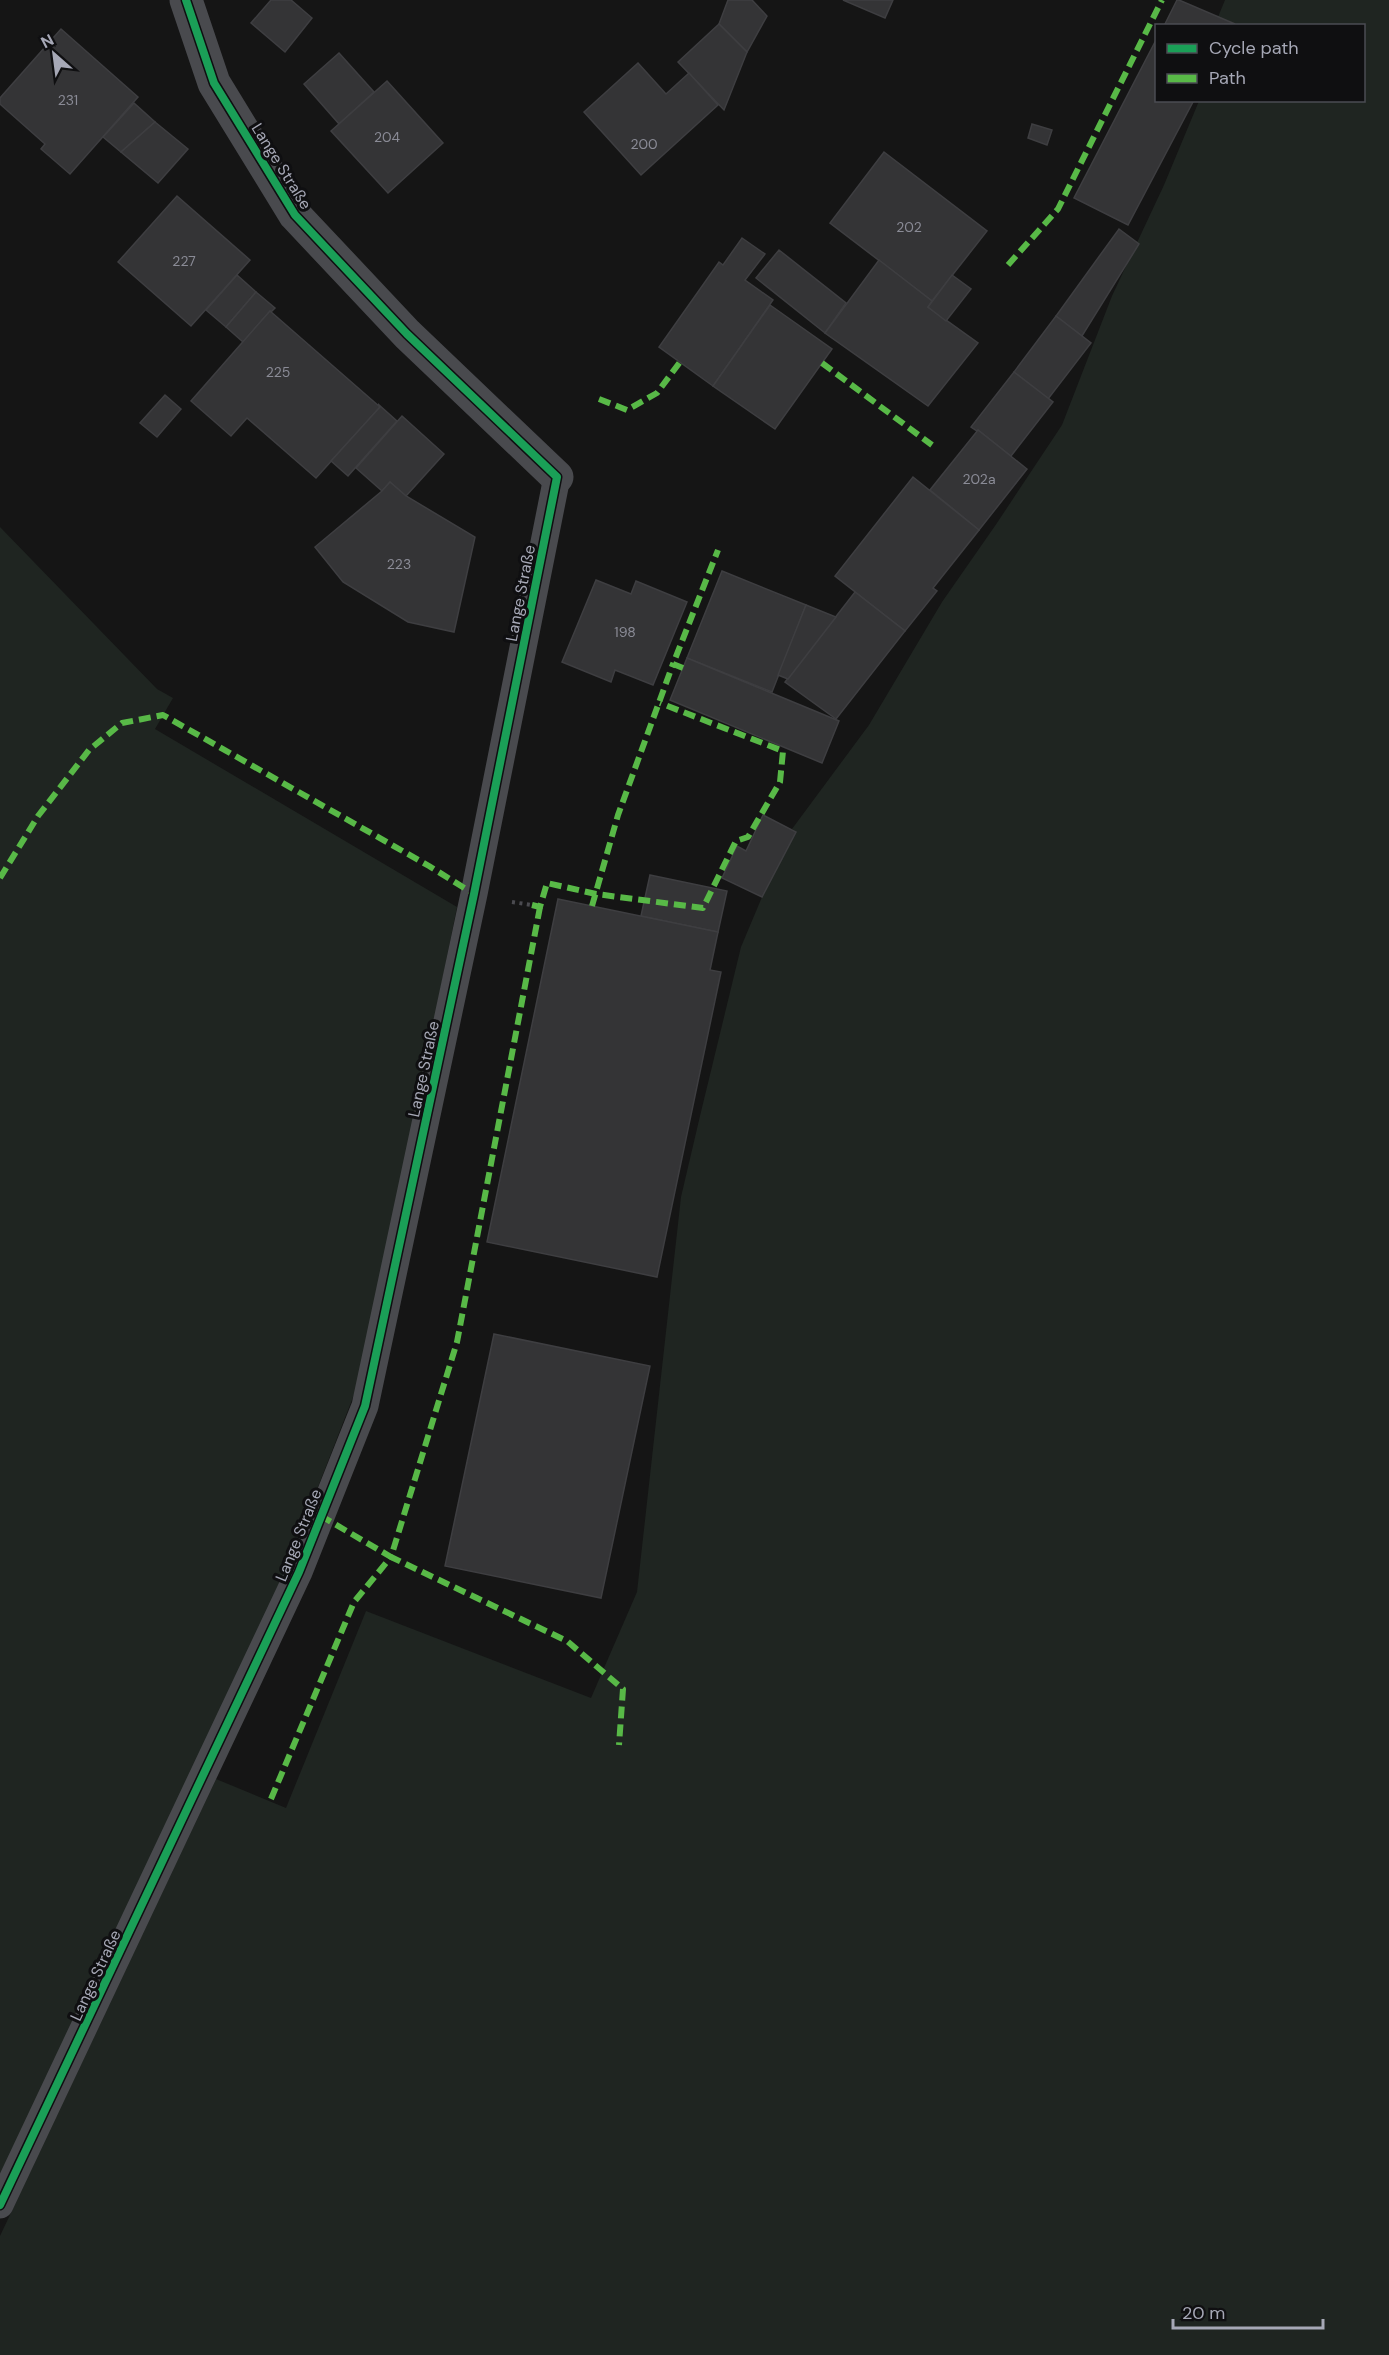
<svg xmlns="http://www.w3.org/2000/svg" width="1389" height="2355" viewBox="0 0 1389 2355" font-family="'DM Sans',sans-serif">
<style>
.green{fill:#1f2521}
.building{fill:#343436;stroke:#3e3e41;stroke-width:1.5}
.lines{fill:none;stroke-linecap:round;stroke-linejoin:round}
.path{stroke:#4b4b50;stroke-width:4;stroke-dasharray:3 4.5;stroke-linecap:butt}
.service{stroke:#494a4e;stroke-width:27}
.minor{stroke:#494a4e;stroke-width:33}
.quiet{stroke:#58b947;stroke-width:6;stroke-dasharray:12 6;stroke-linecap:butt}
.cycleway-casing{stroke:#0f0f11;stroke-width:11}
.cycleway{stroke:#1a9f57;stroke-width:8}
.labels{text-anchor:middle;stroke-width:6;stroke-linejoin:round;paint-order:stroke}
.number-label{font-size:14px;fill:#8a8b96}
.street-label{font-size:16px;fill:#a6a8b6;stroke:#0f0f11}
</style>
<rect width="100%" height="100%" fill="#151515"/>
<g class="green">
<polygon points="1225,0 1389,0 1389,2355 0,2355 0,2236 216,1779 286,1808 366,1611 591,1698 637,1592 681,1197 700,1116 741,947 762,897 796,832 792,829 869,725 942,602 997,523 1062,425 1112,296 1164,185 1199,101 1364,100 1364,26 1234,25 1234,24 1218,17"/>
<polygon points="0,527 157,689 173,698 155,729 457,907 364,1369 282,1579 0,2175"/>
</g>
<g class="building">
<polygon points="271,0 291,0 312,18 285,52 251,23"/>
<polygon points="728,0 752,0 767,16 747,52 719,24"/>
<polygon points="843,0 893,0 885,18"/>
<polygon points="1177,0 1179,0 1235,24 1164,26"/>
<polygon points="719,24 747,52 724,110 678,62"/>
<polygon points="61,29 138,97 70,174 41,149 45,144 0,104 0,98"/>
<polygon points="1156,40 1156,100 1194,100 1128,225 1074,198"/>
<polygon points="339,53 374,92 339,124 304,84"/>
<polygon points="638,63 666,94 689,73 718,105 641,175 584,112"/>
<polygon points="387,81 443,143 388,193 331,131"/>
<polygon points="134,103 155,122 121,152 103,137"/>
<polygon points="155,122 188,149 158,183 121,152"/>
<polygon points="1032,124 1052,130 1047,145 1028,138"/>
<polygon points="884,152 987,231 932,301 830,223"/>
<polygon points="177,196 250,260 191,326 118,262"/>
<polygon points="1119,229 1139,244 1082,336 1056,316"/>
<polygon points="742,238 765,254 745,280 773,300 713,386 659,347 719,262 723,265"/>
<polygon points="779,250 846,303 825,333 756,278"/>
<polygon points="879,260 932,301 928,307 978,343 928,406 825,333"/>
<polygon points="237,275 256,292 226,327 206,310"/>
<polygon points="952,275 971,289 946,321 928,307"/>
<polygon points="256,292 275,308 271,312 270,311 243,342 226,327"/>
<polygon points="770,305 832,349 775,429 713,386"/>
<polygon points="270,311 380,407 316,478 247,418 231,436 191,401"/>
<polygon points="1056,316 1091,343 1048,399 1014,372"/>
<polygon points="1014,372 1053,402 1011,456 978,430 977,431 971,427"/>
<polygon points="165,395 181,409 157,437 140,423"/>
<polygon points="378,404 397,421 348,476 331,461 380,407"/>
<polygon points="402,416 444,454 406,496 390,482 382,491 356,468"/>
<polygon points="978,430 1027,469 979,530 930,490"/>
<polygon points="913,477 979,530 933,588 937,591 905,631 835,576"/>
<polygon points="390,482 406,496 475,537 454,632 408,622 343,582 315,547 382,491"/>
<polygon points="722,571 806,605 772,692 687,658"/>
<polygon points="596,580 631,594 636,581 687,602 653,685 615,670 611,682 562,662"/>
<polygon points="855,592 905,631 836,719 785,682"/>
<polygon points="806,605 836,617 788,679 778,675"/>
<polygon points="687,658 839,721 822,763 670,700"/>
<polygon points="763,815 796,832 762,897 722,878 737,846 746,851"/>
<polygon points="650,875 727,891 718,932 641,916"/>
<polygon points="558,899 718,932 710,970 721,972 657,1277 487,1242"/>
<polygon points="494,1334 650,1366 601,1598 445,1566"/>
</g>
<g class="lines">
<polyline class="path" points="512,902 532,905"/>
<polyline class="service" points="0,2205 299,1572 365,1406 474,894 557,477"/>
<polyline class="minor" points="186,0 214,83 295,215 407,334 557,477"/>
<g class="quiet">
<polyline points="1008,265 1058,209 1162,0"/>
<polyline points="822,363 932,445"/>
<polyline points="599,399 627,410 657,393 680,362"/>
<polyline points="683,668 673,664 718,550"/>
<polyline points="0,878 38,816 89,750 122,723 163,715 429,866 474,894"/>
<polyline points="532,905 540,907 547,883 596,894 703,908 736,841 748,837 780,782 783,751 660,703"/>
<polyline points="592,906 618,815 673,664"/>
<polyline points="540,907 457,1342 391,1557 567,1641 623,1689 619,1745"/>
<polyline points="271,1799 354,1602 391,1557 321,1516"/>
</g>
<defs>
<polyline id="cycleway" points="0,2205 299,1572 365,1406 474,894 557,477 407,334 295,215 214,83 186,0"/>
</defs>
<use href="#cycleway" class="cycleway-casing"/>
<use href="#cycleway" class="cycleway"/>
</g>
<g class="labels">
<g class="number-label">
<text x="68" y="105">231</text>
<text x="387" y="142">204</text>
<text x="644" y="149">200</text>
<text x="909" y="232">202</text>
<text x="184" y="266">227</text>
<text x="278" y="377">225</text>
<text x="979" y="484">202a</text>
<text x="399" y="569">223</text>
<text x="625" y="637">198</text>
</g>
<g class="street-label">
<text transform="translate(282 166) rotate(58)" y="6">Lange Straße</text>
<text transform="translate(520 593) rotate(-79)" y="6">Lange Straße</text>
<text transform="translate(423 1069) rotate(-78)" y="6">Lange Straße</text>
<text transform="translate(298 1535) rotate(-68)" y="6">Lange Straße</text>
<text transform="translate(95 1975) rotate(-65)" y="6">Lange Straße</text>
</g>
</g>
<rect x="1155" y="24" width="210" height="78" fill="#0f0f11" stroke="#4b4c53" stroke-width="1.5"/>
<rect x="1167" y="44" width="30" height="9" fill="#1a9f57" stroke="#4b4c53" stroke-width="1.5"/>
<text x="1209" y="54" font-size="18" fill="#a6a8b6">Cycle path</text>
<rect x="1167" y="74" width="30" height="9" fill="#58b947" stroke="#4b4c53" stroke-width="1.5"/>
<text x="1209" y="84" font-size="18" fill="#a6a8b6">Path</text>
<g transform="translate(54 54) rotate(332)" stroke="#0f0f11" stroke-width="4.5" paint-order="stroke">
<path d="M0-4.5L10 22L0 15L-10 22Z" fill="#a6a8b6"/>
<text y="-9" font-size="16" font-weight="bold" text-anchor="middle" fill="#a6a8b6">N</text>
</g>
<path d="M1173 2319v9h150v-9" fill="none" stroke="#a6a8b6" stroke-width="3"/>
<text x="1182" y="2319" font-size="18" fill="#a6a8b6" stroke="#0f0f11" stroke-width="4.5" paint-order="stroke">20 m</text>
</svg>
